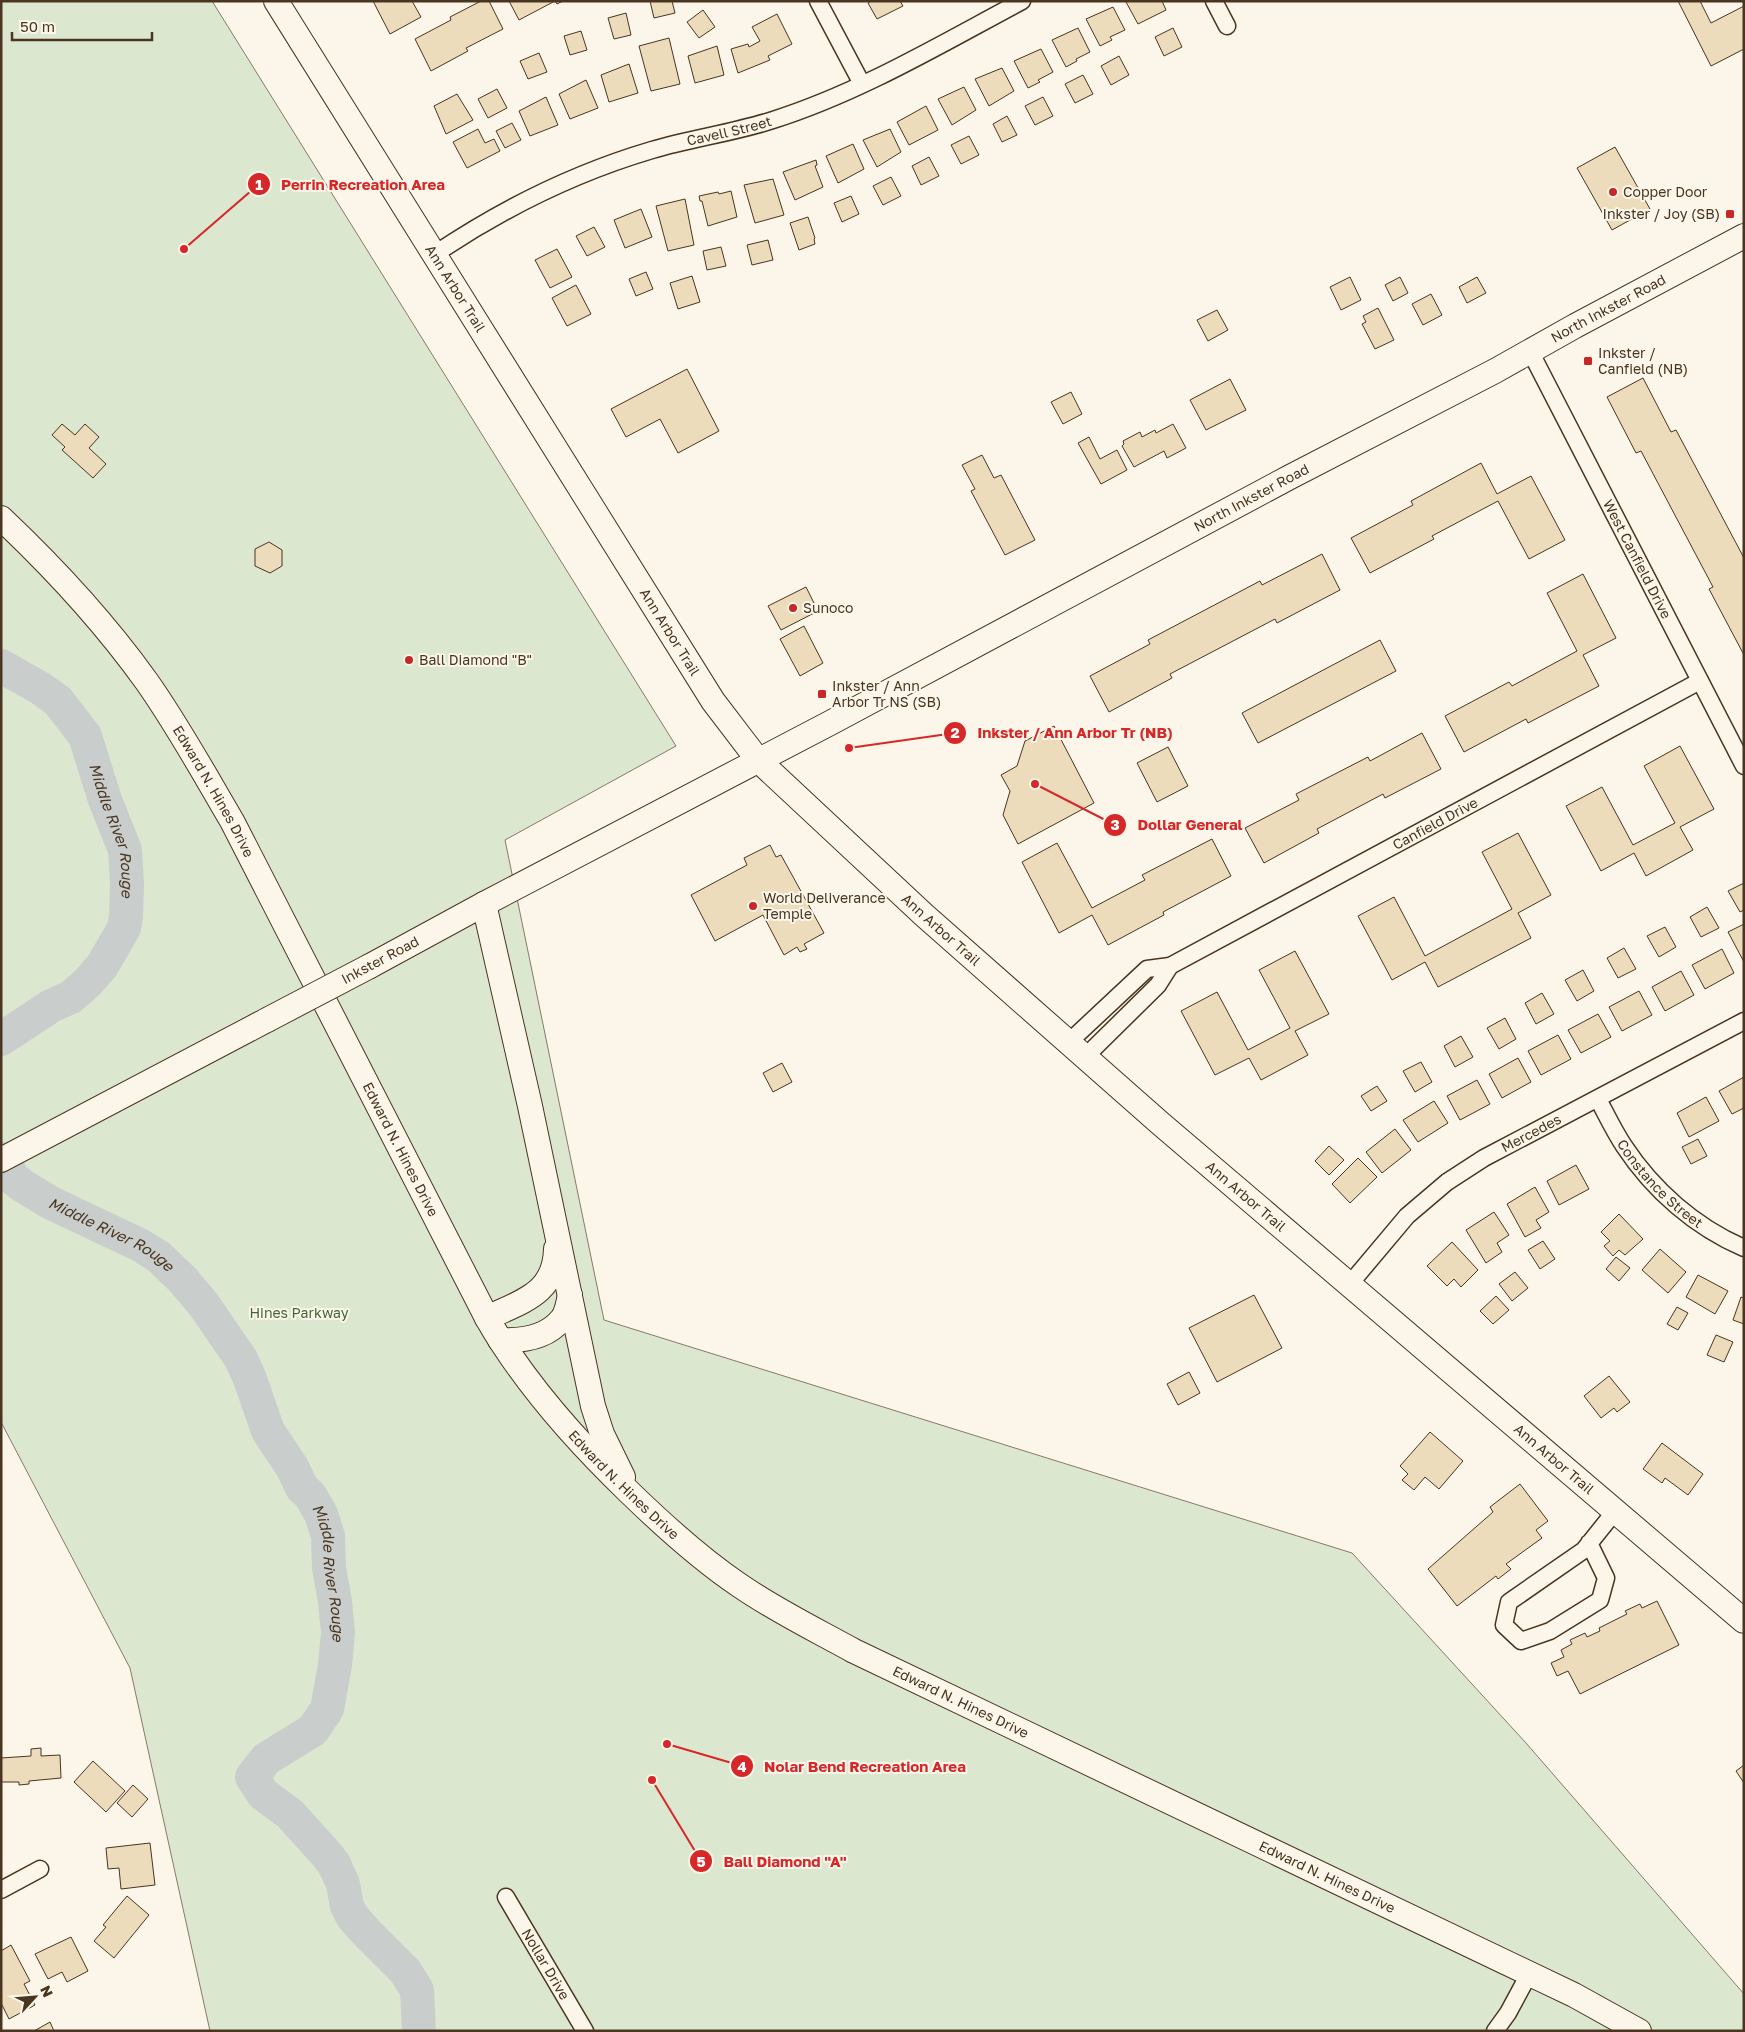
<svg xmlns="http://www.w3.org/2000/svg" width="1745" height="2032" viewBox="0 0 1745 2032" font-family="'Golos Text',sans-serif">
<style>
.green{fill:#dce7d0;stroke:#887966}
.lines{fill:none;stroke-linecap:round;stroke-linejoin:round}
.river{stroke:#c9cecd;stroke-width:34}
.building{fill:#ecdcbc;stroke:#4a3520}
.street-casing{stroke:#4a3520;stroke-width:19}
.secondary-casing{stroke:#4a3520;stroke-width:26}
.street{stroke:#fbf6e9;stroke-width:16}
.secondary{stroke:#fbf6e9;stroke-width:24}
.secondary-bridge-casing{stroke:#4a3520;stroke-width:26;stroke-linecap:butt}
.secondary-bridge{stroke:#fbf6e9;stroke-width:24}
.poi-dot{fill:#c62828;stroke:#fbf6e9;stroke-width:2}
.labels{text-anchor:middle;stroke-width:4;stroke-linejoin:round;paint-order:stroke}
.street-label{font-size:14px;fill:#4a3520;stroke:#fbf6e9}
.poi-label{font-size:14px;fill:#4a3520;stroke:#fbf6e9;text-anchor:start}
.park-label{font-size:14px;fill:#436837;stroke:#fbf6e9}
.water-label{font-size:15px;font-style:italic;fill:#4a3520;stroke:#fbf6e9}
.leader{fill:none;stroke:#d62828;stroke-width:2}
.callout-dot{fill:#d62828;stroke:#fbf6e9;stroke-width:2}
.mark-label{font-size:15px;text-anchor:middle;font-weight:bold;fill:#fff}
.callout-label{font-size:15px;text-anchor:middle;font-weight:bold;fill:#d62828;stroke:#fbf6e9;stroke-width:4;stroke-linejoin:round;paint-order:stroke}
</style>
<rect width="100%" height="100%" fill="#fbf6e9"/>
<polygon class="green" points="1,1 212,1 676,746 505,840 604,1320 1352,1553 1526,1743 1744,1994 1744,2031 210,2031 130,1668 1,1422"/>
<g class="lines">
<g class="river">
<path id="s1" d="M1 666 40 688 58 701 85 736 105 800 125 850 127 884 126 917 124 928 102 966 87 983 71 997 51 1006 1 1039"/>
<path id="s2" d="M1 1159 14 1179 23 1186 51 1203 140 1245 159 1257 183 1280 204 1305 241 1359 250 1379 268 1431 292 1467 302 1488 310 1495 321 1514 328 1536 329 1568 335 1601 338 1633 335 1665 327 1709 313 1730 266 1759 252 1777 263 1794 290 1814 327 1855 334 1864 343 1884 347 1906 352 1916 366 1932 405 1971 417 1990 419 2031"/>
</g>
</g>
<g class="building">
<polygon points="373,1 412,1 421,17 390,34"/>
<polygon points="481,1 489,1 503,29 466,48 468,51 431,71 415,39 451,20 450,17"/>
<polygon points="509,1 563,1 557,4 555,1 519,20"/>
<polygon points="650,1 672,1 675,13 654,18"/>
<polygon points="871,1 900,1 903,6 877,19 868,3"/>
<polygon points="1128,1 1162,1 1166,10 1138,24 1126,2"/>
<polygon points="1678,1 1700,1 1711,23 1744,6 1744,49 1711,66"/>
<polygon points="1113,7 1125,30 1110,37 1112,40 1100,46 1086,19"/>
<polygon points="703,10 715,27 699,38 687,22"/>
<polygon points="626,13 631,35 614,39 608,18"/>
<polygon points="777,14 792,44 768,56 770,60 738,73 731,49 748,44 749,47 760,41 752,27"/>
<polygon points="1078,28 1090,52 1076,59 1077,61 1066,67 1052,40"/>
<polygon points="1173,28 1182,47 1164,56 1155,37"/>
<polygon points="581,31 587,50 570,55 564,36"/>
<polygon points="669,38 680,84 651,91 639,46"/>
<polygon points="717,46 724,75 695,83 688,56"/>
<polygon points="1041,49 1053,72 1038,80 1040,82 1028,88 1014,61"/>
<polygon points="539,53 547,72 528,79 520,61"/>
<polygon points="1119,56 1129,75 1111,85 1101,66"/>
<polygon points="629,64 638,93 609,102 601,75"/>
<polygon points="1002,68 1014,91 989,106 975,79"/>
<polygon points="1083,75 1093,94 1075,103 1065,84"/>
<polygon points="586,80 598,108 570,119 559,94"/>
<polygon points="964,87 976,110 952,125 938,99"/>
<polygon points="497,89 507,108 488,118 478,99"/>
<polygon points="457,94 473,120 446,134 434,106"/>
<polygon points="546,97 558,125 530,136 519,111"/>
<polygon points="1043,97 1053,116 1035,125 1025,106"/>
<polygon points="926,106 938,130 909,145 897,122"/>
<polygon points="1007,116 1017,135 1002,142 993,124"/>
<polygon points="512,123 521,140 505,148 496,131"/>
<polygon points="478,129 485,143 494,139 500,151 467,168 453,142"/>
<polygon points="890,129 901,152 877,167 863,140"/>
<polygon points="969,136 979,155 961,164 951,145"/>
<polygon points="853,144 864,169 838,183 826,156"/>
<polygon points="1615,147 1650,209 1612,230 1577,168"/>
<polygon points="929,157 939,176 921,185 912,166"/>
<polygon points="816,160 817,165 815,166 823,187 795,200 783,172"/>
<polygon points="891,177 901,196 883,205 873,186"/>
<polygon points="773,179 784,215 755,223 744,185"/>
<polygon points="731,191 737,217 708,226 702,201 700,201 699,196 718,192 719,194"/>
<polygon points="851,196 859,214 842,222 834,203"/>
<polygon points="685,199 694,245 668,251 656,206"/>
<polygon points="641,209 652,237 625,248 614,220"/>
<polygon points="808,217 815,238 814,239 815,244 799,250 790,223"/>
<polygon points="594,227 605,247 587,256 576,236"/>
<polygon points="768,240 773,260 752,265 747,245"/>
<polygon points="721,247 726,266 707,270 703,251"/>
<polygon points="557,249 572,277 550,288 535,260"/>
<polygon points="646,272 653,289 636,296 629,279"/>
<polygon points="692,276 700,302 678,309 670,283"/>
<polygon points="1350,277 1361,300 1341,310 1330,287"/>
<polygon points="1400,277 1408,293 1393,301 1385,285"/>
<polygon points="1477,277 1486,293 1467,303 1459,287"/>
<polygon points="576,285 591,314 567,326 552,298"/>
<polygon points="1431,294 1442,315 1423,325 1412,304"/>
<polygon points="1378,308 1394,340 1375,349 1362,324 1366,322 1363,316"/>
<polygon points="1217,310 1228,330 1208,341 1197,320"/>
<polygon points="687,369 719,431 678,453 660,419 626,437 611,409"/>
<polygon points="1643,378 1671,432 1676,430 1744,558 1744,655 1709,589 1713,587 1641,451 1636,453 1607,397"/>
<polygon points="1230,379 1246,410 1206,430 1190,400"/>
<polygon points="1071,392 1082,414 1063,424 1051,402"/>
<polygon points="62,424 75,435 85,424 99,437 89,448 106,464 93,478 62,450 65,447 52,435"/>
<polygon points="1173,424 1186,448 1167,458 1164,451 1134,467 1122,446 1124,444 1123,441 1140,432 1142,437 1155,430 1156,433"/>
<polygon points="1089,437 1100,459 1117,450 1127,470 1101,484 1078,443"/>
<polygon points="982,455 994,478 1001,475 1035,540 1005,555 971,491 975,489 962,465"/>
<polygon points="1481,463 1497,494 1531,476 1565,540 1529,559 1498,501 1432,536 1434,539 1370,573 1351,538 1413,505 1411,501"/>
<polygon points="269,542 282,550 282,566 270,573 255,566 255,549"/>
<polygon points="1322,554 1340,590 1277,623 1275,619 1170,674 1172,678 1109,712 1090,676 1150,644 1148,640 1260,581 1262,585"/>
<polygon points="1583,574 1616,638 1583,655 1599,686 1528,723 1526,719 1464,752 1445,716 1509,682 1512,686 1577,651 1547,593"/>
<polygon points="806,587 818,611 781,630 768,606"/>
<polygon points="804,626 823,663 800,676 780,639"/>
<polygon points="1380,640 1396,671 1258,743 1242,713"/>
<polygon points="1054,726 1094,803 1018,844 1003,815 1010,791 1001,775 1017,766 1025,741"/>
<polygon points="1422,733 1441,769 1385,798 1383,794 1317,829 1319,833 1264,863 1245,828 1299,800 1296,794 1368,757 1370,761"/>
<polygon points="1680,746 1714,809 1680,827 1693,850 1646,876 1634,853 1601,871 1566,806 1602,787 1633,845 1675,823 1644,766"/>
<polygon points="1168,747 1188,786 1157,802 1137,763"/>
<polygon points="1518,833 1551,895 1518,913 1531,938 1438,987 1425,962 1392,980 1358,916 1394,897 1425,956 1512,909 1482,852"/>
<polygon points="1212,839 1231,876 1163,912 1164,915 1108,945 1092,915 1059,933 1022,862 1057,843 1092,908 1145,880 1142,875"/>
<polygon points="770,845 776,857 781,855 824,933 804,944 807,949 800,952 797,947 784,955 763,915 715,941 691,895 747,865 744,858"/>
<polygon points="1744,883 1744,910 1740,912 1728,891"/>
<polygon points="1707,907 1719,928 1701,937 1690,917"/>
<polygon points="1744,924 1744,962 1728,932"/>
<polygon points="1665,927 1676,947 1659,957 1647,936"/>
<polygon points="1624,948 1636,969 1618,978 1607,958"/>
<polygon points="1722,949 1734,973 1705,989 1692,965"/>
<polygon points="1295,951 1329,1014 1295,1031 1308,1055 1261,1080 1249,1058 1215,1075 1181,1011 1217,992 1248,1050 1290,1028 1259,970"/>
<polygon points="1583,970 1594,991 1577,1001 1565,980"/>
<polygon points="1681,971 1694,995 1665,1011 1652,987"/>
<polygon points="1639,991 1652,1015 1622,1031 1609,1007"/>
<polygon points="1542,993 1554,1014 1536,1024 1525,1003"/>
<polygon points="1598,1014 1611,1037 1581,1053 1568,1030"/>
<polygon points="1505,1018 1516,1039 1499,1049 1487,1028"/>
<polygon points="1558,1035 1571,1059 1541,1075 1528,1051"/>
<polygon points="1461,1036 1473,1057 1455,1067 1444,1046"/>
<polygon points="1518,1058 1531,1082 1502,1098 1489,1074"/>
<polygon points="1421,1062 1432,1082 1415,1092 1403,1071"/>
<polygon points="782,1063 792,1082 773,1092 763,1073"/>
<polygon points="1744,1077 1744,1108 1732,1114 1719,1091"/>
<polygon points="1477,1080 1490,1104 1460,1120 1447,1096"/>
<polygon points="1377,1086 1387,1101 1371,1111 1361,1096"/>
<polygon points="1706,1097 1719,1121 1689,1137 1677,1113"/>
<polygon points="1434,1101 1448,1123 1418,1142 1403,1120"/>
<polygon points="1395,1129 1411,1150 1382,1173 1366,1152"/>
<polygon points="1698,1139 1707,1156 1691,1164 1682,1147"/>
<polygon points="1329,1146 1344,1160 1329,1175 1315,1161"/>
<polygon points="1358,1158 1377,1177 1350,1203 1332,1184"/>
<polygon points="1576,1165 1589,1189 1559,1205 1547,1181"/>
<polygon points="1535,1187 1549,1212 1536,1220 1541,1228 1525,1237 1507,1204"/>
<polygon points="1494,1212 1509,1235 1497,1243 1502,1252 1486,1263 1466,1230"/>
<polygon points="1619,1214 1643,1239 1625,1255 1619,1250 1613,1256 1604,1246 1610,1241 1601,1232"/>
<polygon points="1543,1241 1555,1259 1540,1269 1528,1250"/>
<polygon points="1452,1242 1478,1270 1461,1287 1454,1279 1447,1286 1427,1266"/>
<polygon points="1660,1249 1686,1272 1668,1293 1642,1270"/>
<polygon points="1616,1257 1630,1268 1619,1281 1606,1269"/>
<polygon points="1515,1272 1528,1288 1512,1301 1499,1284"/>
<polygon points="1698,1275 1728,1291 1715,1314 1686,1297"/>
<polygon points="1254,1295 1282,1348 1217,1382 1189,1328"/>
<polygon points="1496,1296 1509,1310 1493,1324 1480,1311"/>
<polygon points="1741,1297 1744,1298 1744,1324 1733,1320"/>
<polygon points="1677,1307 1688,1313 1678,1330 1667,1324"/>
<polygon points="1716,1335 1733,1342 1724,1362 1707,1355"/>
<polygon points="1189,1372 1200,1393 1178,1405 1167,1384"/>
<polygon points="1609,1376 1630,1402 1617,1412 1614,1408 1601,1418 1584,1396"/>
<polygon points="1430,1432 1463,1461 1439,1489 1425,1477 1414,1490 1402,1480 1408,1474 1400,1466"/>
<polygon points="1662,1443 1703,1474 1688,1495 1665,1478 1662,1483 1643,1469"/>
<polygon points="1520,1484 1548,1521 1536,1530 1542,1538 1506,1564 1511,1569 1498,1579 1496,1576 1457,1606 1428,1569 1493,1512 1490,1507"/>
<polygon points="1657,1601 1679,1645 1580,1694 1568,1671 1557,1676 1551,1663 1564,1657 1561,1650 1572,1644 1570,1640 1585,1633 1587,1637 1600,1631 1599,1628 1627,1614 1625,1611 1640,1604 1642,1608"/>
<polygon points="41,1748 41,1756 60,1755 61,1778 29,1781 29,1784 19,1785 19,1782 1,1782 1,1758 31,1756 31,1749"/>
<polygon points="93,1761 125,1791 106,1812 74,1782"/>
<polygon points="1744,1765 1744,1783 1736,1771"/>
<polygon points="133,1785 148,1799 132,1817 117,1803"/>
<polygon points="150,1843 155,1885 121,1889 119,1868 108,1869 106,1848"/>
<polygon points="127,1896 149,1915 114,1958 94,1941 106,1927 103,1925"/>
<polygon points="71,1937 88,1971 67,1982 62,1972 48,1979 35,1954"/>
<polygon points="11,1945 30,1981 24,1984 35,2005 9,2019 1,2003 1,1951"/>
<polygon points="50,2022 54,2031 34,2031"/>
</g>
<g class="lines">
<defs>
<g id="street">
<polyline points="818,1 862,84"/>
<polyline points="1214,1 1227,26"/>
<path id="s3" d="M435 254C502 209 574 173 652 150 692 138 733 133 773 120 861 92 941 44 1022 1"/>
<path id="s4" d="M1530 351 1744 766"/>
<path id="s5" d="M1069 1042 1147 969 1170 966 1700 681"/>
<polyline points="1086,1056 1158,985 1170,966"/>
<path id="s6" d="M1598 1099C1606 1114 1614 1131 1624 1146 1653 1190 1695 1227 1744 1248"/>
<path id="s7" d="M1349 1285 1407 1216 1447 1182 1484 1158 1744 1021"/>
<polyline points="1589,1543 1606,1578 1600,1600 1550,1631 1521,1641 1504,1625 1509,1602 1584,1550 1616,1510"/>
<polyline points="1,1890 40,1869"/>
<path id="s8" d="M506 1897 585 2031"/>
<polyline points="1495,2031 1508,2013 1529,1974"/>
</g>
<g id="secondary">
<path id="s9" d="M276 1 713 701 758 760 924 915 1161 1124 1744 1621"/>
<path id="s10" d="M1 518C55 569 104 622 147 682 178 726 205 775 232 821L487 1318C524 1383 575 1440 629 1492 663 1525 699 1558 739 1585 775 1610 816 1630 854 1651L1574 1995 1639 2031"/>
<polyline points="484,904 530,1106 593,1406 602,1434 623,1477"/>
<path id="s11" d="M370 966 484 904 832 722 1290 477 1495 371 1575 326 1744 236"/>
<polyline points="1,1160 267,1020"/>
<path d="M487 1318C522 1301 555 1294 556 1249"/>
<path d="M500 1340C521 1341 546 1338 561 1320 567 1314 568 1303 570 1295"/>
</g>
</defs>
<use href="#street" class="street-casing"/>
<use href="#secondary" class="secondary-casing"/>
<use href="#street" class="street"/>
<use href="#secondary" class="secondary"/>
<defs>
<polyline id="secondary-bridge" points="267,1020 370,966"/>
</defs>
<use href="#secondary-bridge" class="secondary-bridge-casing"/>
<use href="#secondary-bridge" class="secondary-bridge"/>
</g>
<g class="poi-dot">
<circle cx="1613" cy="192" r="5"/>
<rect x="1725" y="209" width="10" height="10" rx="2.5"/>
<rect x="1583" y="356" width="10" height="10" rx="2.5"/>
<circle cx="793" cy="608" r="5"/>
<circle cx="409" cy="660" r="5"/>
<rect x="817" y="689" width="10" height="10" rx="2.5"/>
<circle cx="753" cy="906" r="5"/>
</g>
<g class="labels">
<g class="street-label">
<text dy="5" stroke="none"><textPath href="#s3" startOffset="321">Cavell Street</textPath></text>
<text dy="5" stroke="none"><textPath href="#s9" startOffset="339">Ann Arbor Trail</textPath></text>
<text dy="5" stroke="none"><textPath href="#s11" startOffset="1402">North Inkster Road</textPath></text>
<text dy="5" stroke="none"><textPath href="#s11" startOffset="998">North Inkster Road</textPath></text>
<text dy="5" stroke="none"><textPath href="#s4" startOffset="234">West Canfield Drive</textPath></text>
<text dy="5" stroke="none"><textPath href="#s9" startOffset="744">Ann Arbor Trail</textPath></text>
<text dy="5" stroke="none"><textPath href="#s10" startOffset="348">Edward N. Hines Drive</textPath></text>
<text dy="5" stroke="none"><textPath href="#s5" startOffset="431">Canfield Drive</textPath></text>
<text dy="5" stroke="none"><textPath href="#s9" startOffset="1149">Ann Arbor Trail</textPath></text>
<text transform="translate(380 960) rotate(-28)" y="5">Inkster Road</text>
<text dy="5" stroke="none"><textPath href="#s7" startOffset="240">Mercedes</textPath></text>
<text dy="5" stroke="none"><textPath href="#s10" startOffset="752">Edward N. Hines Drive</textPath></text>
<text dy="5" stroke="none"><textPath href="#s6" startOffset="106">Constance Street</textPath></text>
<text dy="5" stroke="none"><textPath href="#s9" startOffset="1554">Ann Arbor Trail</textPath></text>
<text dy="5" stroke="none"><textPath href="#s9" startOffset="1959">Ann Arbor Trail</textPath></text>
<text dy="5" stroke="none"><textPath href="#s10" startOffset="1158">Edward N. Hines Drive</textPath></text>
<text dy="5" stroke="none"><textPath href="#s10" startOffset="1562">Edward N. Hines Drive</textPath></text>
<text dy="5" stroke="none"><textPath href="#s10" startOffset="1968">Edward N. Hines Drive</textPath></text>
<text dy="5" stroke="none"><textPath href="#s8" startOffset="78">Nollar Drive</textPath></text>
</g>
<g class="poi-label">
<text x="1623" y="197">Copper Door</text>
<text x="1720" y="219" text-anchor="end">Inkster / Joy (SB)</text>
<text x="1598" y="358">Inkster /<tspan x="1598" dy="16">Canfield (NB)</tspan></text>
<text x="803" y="613">Sunoco</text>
<text x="419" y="665">Ball Diamond "B"</text>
<text x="832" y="691">Inkster / Ann<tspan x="832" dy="16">Arbor Tr NS (SB)</tspan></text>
<text x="763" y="903">World Deliverance<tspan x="763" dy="16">Temple</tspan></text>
</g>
<g class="park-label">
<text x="299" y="1318">Hines Parkway</text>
</g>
<g class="water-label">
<text dy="5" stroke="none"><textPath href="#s1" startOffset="210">Middle River Rouge</textPath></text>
<text dy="5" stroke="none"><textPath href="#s2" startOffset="136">Middle River Rouge</textPath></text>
<text dy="5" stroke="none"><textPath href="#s2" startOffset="556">Middle River Rouge</textPath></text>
</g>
</g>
<path class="leader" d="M184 249L259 184M849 748L955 733M1035 784L1115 825M667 1744L742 1766M652 1780L701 1861"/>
<g class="callout-dot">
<circle cx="184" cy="249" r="5"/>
<circle cx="849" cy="748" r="5"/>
<circle cx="1035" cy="784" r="5"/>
<circle cx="667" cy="1744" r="5"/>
<circle cx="652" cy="1780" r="5"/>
<circle cx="259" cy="184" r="12"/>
<circle cx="955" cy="733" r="12"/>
<circle cx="1115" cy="825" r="12"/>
<circle cx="742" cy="1766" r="12"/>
<circle cx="701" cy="1861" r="12"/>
</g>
<g class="mark-label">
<text x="259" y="190">1</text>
<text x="955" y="738">2</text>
<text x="1115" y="830">3</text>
<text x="742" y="1772">4</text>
<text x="701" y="1867">5</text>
</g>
<g class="callout-label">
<text x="363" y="190">Perrin Recreation Area</text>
<text x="1075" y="738">Inkster / Ann Arbor Tr (NB)</text>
<text x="1190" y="830">Dollar General</text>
<text x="865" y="1772">Nolar Bend Recreation Area</text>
<text x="785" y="1867">Ball Diamond "A"</text>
</g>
<rect width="1745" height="2032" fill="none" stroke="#4a3520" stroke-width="5"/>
<g transform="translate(35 1997) rotate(64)" stroke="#fbf6e9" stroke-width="4" paint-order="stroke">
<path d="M0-4L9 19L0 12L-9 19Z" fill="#4a3520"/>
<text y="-8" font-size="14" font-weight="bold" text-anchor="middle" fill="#4a3520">N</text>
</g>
<path d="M12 32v8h140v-8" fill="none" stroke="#4a3520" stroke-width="2.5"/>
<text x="20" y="32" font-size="15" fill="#4a3520" stroke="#fbf6e9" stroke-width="4" paint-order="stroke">50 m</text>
</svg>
